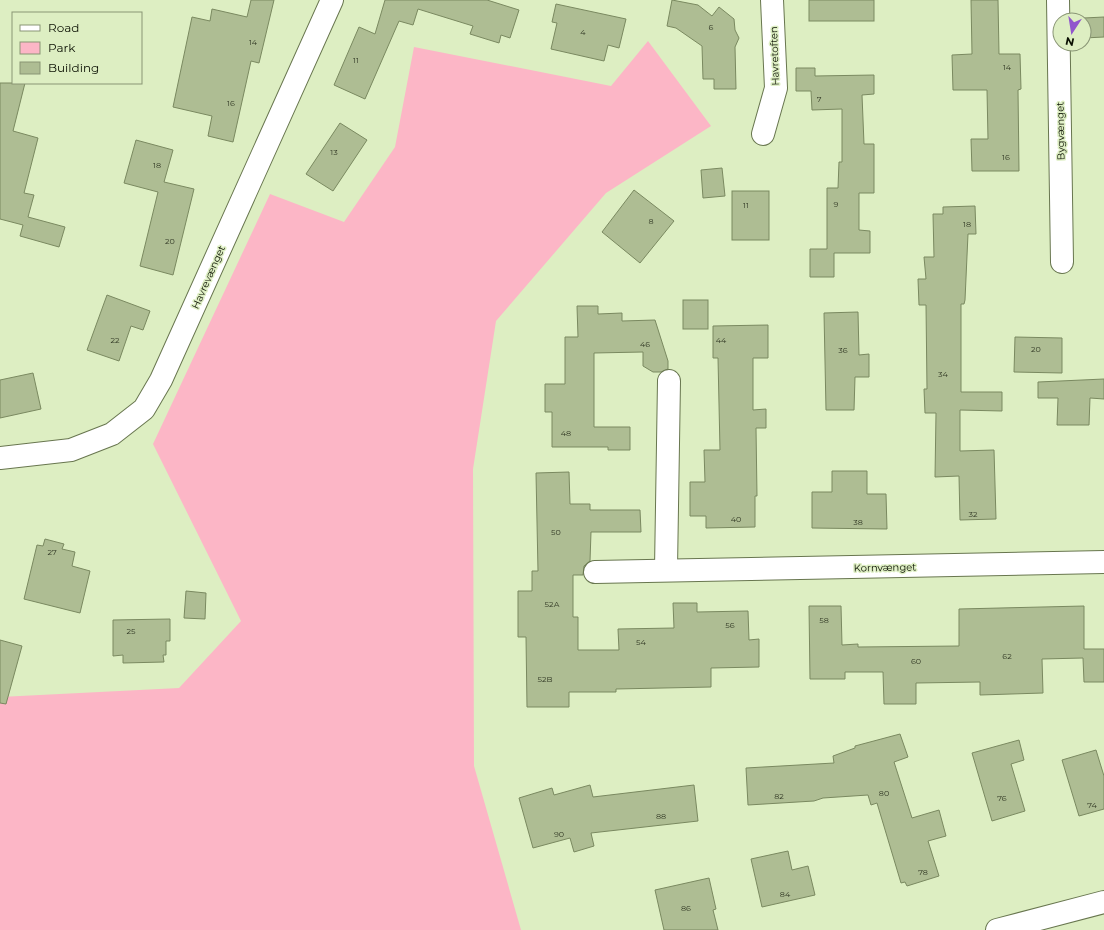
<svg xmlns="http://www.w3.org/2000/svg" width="1104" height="930" viewBox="0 0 1104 930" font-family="Montserrat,sans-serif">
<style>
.green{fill:#fcb6c6}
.building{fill:#aebd93;stroke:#7a8960}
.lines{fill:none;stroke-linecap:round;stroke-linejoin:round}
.minor-casing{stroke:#68764f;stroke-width:24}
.minor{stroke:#fff;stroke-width:22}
.labels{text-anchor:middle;stroke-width:3;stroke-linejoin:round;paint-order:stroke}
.number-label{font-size:8px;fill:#333a26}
.street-label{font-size:10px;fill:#0a0f02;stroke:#ddeec2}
</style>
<rect width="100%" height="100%" fill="#ddeec2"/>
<polygon class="green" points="648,41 711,126 606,193 496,321 473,469 474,766 521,930 0,930 0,697 179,688 241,621 153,444 270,194 344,222 395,147 414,47 611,86"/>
<g class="building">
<polygon points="251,0 274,0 259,63 251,61 233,142 208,136 212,116 173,107 192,17 210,21 212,9 247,17"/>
<polygon points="385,0 487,0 519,10 510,38 501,35 499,43 470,34 473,26 418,9 413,25 399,21 365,99 334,85 359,27 375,34"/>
<polygon points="672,0 698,5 712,16 719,7 734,19 735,30 739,38 735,47 736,89 714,89 714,79 703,79 702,46 676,28 667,26"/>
<rect x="809" y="0" width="65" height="21"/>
<polygon points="971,0 998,0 999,54 1020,54 1021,89 1018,90 1019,171 972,171 971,139 988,139 987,90 953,90 952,55 972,54"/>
<polygon points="556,4 626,19 619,48 608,45 604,61 551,49 557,23 552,22"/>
<polygon points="1104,17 1104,37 1084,38 1084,18"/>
<polygon points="796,68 815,68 815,76 874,75 874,94 862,95 864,144 874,144 874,193 859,193 859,230 870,231 870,253 834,253 834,277 810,277 810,249 827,249 827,188 838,188 839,162 842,162 842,109 812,110 811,91 796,91"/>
<polygon points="0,83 25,83 13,131 38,138 24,193 34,195 28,217 65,227 59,247 20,236 23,225 0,219"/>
<polygon points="340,123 367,140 333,191 306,174"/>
<polygon points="136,140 173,150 164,182 194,189 173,275 140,266 158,192 124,183"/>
<polygon points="722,168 725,196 703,198 701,170"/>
<polygon points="634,190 674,221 640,263 602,232"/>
<rect x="732" y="191" width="37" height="49"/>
<polygon points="975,206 976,234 968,234 965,300 964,304 961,304 961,392 1002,392 1002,411 960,410 960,451 994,450 996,519 960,520 959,476 935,477 936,413 925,413 924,389 927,389 926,305 919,305 918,279 926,279 924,257 934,257 933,214 943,214 943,207"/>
<polygon points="107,295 150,311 143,330 131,326 119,361 87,350"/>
<rect x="683" y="300" width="25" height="29"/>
<polygon points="577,306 598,306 598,314 622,313 622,321 655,320 668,361 668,369 661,372 653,372 643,366 643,352 594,353 594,427 630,427 630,450 608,450 608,447 552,447 552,412 545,412 545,384 565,384 565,337 578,337"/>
<polygon points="858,312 859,355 869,354 869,377 855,377 854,410 826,410 824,313"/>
<polygon points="768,325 768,358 753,358 753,410 766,409 766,428 756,428 757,496 755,496 755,527 706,528 706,516 690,516 690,482 705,482 704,450 720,450 718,358 713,358 713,326"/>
<polygon points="1015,337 1062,338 1062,373 1014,372"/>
<polygon points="33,373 41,409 0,418 0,380"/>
<polygon points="1104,379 1104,399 1090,398 1089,425 1057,425 1058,398 1038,398 1038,382"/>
<polygon points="832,471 867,471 867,494 886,494 887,529 812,528 812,492 832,492"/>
<polygon points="569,472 570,504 590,504 590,510 640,510 641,532 591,532 590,561 584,566 583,575 573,575 573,617 578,617 578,650 619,650 618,629 674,628 673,603 697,603 697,612 748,611 749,640 759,639 759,667 711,668 711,687 616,689 616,692 569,692 569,707 527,707 526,637 518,637 518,591 532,591 532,571 538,571 536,473"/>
<polygon points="45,539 64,544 62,549 75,552 72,566 90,571 80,613 24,599 37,545 43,546"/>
<polygon points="186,591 206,593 205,619 184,618"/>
<polygon points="809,606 841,606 842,645 858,644 858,647 959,646 959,609 1084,606 1084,649 1104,649 1104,682 1084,682 1083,658 1042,659 1043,693 980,695 980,682 916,683 916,704 884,704 883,672 845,672 845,679 810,679"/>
<polygon points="170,619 170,641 166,641 166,655 163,655 164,662 123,663 123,655 113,656 113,620"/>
<polygon points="0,640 22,646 6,704 0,703"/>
<polygon points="900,734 908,757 894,762 912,818 939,810 946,836 928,841 939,876 907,886 905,882 901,883 877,803 871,805 868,795 823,798 814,801 748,805 746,768 834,763 833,756 855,748 855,746"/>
<polygon points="1019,740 1024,760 1011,764 1025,811 992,821 972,753"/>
<polygon points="1096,750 1104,776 1104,809 1079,816 1062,760"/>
<polygon points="590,785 593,797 694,785 698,821 591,833 594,846 574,852 570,838 533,848 519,798 552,788 554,795"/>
<polygon points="788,851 792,870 808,866 815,895 762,907 751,859"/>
<polygon points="709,878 716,909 713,910 718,930 664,930 655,890"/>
</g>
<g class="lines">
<defs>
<g id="minor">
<polyline points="1058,0 1062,262"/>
<polyline points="763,134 776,88 772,0"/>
<polyline points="0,458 71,450 112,434 144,409 161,380 332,0"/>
<polyline points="666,569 669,381"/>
<polyline points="595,572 1104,562"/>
<polyline points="997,930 1104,902"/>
</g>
</defs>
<use href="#minor" class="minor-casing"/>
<use href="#minor" class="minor"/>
</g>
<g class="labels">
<g class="number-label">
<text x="711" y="30">6</text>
<text x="583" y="35">4</text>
<text x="253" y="45">14</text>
<text x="356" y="63">11</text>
<text x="1007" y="70">14</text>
<text x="819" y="102">7</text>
<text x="231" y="106">16</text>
<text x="334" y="155">13</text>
<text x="1006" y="160">16</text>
<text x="157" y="168">18</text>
<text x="836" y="207">9</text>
<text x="746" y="208">11</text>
<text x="651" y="224">8</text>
<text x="967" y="227">18</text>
<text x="170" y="244">20</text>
<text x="115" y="343">22</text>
<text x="721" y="343">44</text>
<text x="645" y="347">46</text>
<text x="1036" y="352">20</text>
<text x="843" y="353">36</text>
<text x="943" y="377">34</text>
<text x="566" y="436">48</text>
<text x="973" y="517">32</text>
<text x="736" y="522">40</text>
<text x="858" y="525">38</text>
<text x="556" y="535">50</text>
<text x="52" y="555">27</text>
<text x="552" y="607">52A</text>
<text x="824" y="623">58</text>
<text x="730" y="628">56</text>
<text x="131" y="634">25</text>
<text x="641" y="645">54</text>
<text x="1007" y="659">62</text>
<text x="916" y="664">60</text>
<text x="545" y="682">52B</text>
<text x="884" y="796">80</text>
<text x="779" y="799">82</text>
<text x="1002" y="801">76</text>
<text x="1092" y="808">74</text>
<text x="661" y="819">88</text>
<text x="559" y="837">90</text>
<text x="923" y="875">78</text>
<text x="785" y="897">84</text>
<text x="686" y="911">86</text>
</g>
<g class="street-label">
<text transform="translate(774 56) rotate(-92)" y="4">Havretoften</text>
<text transform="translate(1060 131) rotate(-91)" y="4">Bygvænget</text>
<text transform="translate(208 277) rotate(-66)" y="4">Havrevænget</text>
<text transform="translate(885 567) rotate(-1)" y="4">Kornvænget</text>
</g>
</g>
<rect x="12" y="12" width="130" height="72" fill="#ddeec2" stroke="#899575"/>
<rect x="20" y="25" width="20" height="6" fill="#ffffff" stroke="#899575"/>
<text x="48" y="32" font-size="12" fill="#0a0f02">Road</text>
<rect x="20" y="42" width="20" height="12" fill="#fcb6c6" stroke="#899575"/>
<text x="48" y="52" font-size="12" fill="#0a0f02">Park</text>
<rect x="20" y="62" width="20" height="12" fill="#aebd93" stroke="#899575"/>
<text x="48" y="72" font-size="12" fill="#0a0f02">Building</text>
<g transform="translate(1072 32) rotate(192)"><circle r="19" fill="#ddeec2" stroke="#899575"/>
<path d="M0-3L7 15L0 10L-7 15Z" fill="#9156cd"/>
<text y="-6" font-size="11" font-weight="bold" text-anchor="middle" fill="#0a0f02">N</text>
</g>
</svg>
